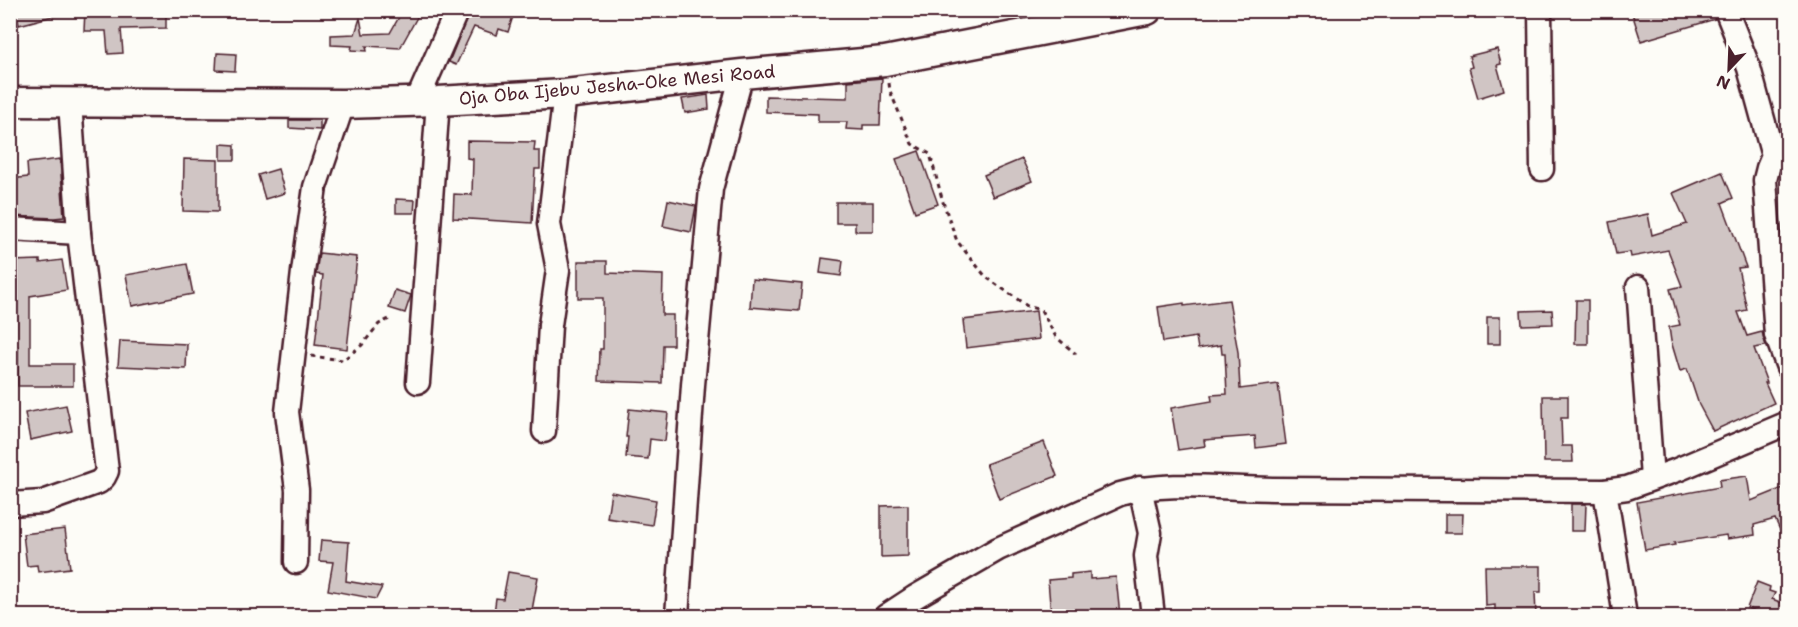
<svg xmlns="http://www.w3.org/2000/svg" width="1798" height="627" viewBox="0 0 1798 627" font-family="'Shantell Sans',sans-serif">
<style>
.building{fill:#d0c5c4;stroke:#4a1f2b;stroke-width:1.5}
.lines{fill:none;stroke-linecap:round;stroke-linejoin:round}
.minor-casing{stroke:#4a1f2b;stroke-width:27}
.major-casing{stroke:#4a1f2b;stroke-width:33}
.path{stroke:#4a1f2b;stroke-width:3;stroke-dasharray:4.5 4.5;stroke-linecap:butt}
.minor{stroke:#fdfcf7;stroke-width:22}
.major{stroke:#fdfcf7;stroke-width:28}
.labels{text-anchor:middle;stroke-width:4.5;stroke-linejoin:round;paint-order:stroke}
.street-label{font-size:18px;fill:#4a1f2b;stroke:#fdfcf7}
</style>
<rect width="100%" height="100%" fill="#fdfcf7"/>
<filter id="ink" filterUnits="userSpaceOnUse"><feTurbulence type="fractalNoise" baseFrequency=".0167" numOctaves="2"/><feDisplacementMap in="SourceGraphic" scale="12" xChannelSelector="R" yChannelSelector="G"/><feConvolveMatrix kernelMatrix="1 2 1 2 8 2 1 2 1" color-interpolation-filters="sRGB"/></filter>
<g filter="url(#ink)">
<g class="building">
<polygon points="15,10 56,10 57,15 19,25"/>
<polygon points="85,10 166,10 166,28 121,29 123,53 108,54 106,31 84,31"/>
<polygon points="403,10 421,10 400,48 366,46 367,51 351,50 352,46 331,45 331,35 355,34 360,18 363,34 390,33"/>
<polygon points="470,10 515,10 508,32 499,29 497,35 474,27 456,65 449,62"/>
<polygon points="1631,10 1713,10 1715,19 1641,41"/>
<polygon points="1497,49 1501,64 1497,65 1504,90 1478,98 1469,68 1472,67 1469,56"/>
<polygon points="217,53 236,54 235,71 216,70"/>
<polygon points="882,78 880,125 863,125 863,130 846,129 847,122 818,122 818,114 766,112 766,96 848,98 848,81"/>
<polygon points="708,95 709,109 685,113 682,99"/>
<polygon points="289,120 320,120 320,130 289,128"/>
<polygon points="467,141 535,142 534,151 540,151 540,169 535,169 532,223 453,218 454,194 472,195 473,159 467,158"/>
<polygon points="221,144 235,145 235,160 221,160"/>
<polygon points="919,151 938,204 915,212 896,159"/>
<polygon points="60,159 64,217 54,218 10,216 10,179 28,177 27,163"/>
<polygon points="184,159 218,160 218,212 183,211"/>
<polygon points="1022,159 1032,181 993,197 984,175"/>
<polygon points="278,169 285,193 265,199 258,175"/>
<polygon points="1722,172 1733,198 1722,203 1746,267 1738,268 1747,310 1738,312 1747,336 1762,332 1766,346 1754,348 1767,383 1765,383 1774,403 1713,431 1699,405 1687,369 1680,371 1671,341 1669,327 1680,325 1670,289 1682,286 1668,250 1631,257 1630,252 1616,254 1609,222 1648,214 1652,235 1687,224 1673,193"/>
<polygon points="396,199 415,200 414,213 396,213"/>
<polygon points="668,200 696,206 691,232 663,226"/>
<polygon points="836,202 873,202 873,231 855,231 855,223 836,223"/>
<polygon points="319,253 357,257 347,349 315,345 323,275 316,274"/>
<polygon points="822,258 843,261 841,276 820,273"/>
<polygon points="40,260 40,263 62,260 67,290 30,296 30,364 73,364 73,386 18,386 18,347 10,347 10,261"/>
<polygon points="578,261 607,261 607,273 663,275 662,315 673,315 673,345 663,345 662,383 599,381 600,349 603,349 603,298 578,298"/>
<polygon points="187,264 193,294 132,306 126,275"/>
<polygon points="752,279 802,284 799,311 750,307"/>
<polygon points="395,290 411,295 405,313 389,308"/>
<polygon points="1229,300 1238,352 1240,389 1278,384 1286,444 1256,448 1255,436 1204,440 1205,446 1178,450 1171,408 1212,401 1211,395 1227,394 1225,354 1222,354 1221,345 1198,349 1196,337 1163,342 1158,307 1184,303 1184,306"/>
<polygon points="1576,300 1588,300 1588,344 1575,344"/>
<polygon points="1552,310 1553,324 1522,325 1521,311"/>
<polygon points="1036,311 1039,339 966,348 963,320"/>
<rect x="1487" y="317" width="13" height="27"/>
<polygon points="120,341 187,344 186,369 118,366"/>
<polygon points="1543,396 1568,396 1568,418 1561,418 1562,446 1572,446 1573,462 1544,462"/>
<polygon points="66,405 72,431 30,440 25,413"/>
<polygon points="629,409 668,413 665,441 650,439 648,459 626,457 628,437 626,437"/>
<polygon points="1044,442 1057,476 999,499 986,464"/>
<polygon points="1747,476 1751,501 1788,486 1788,548 1775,519 1754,525 1755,535 1727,539 1726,535 1674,543 1675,545 1645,550 1637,502 1720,487 1719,480"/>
<polygon points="611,492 656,500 652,525 607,518"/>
<polygon points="1571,504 1586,504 1585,531 1571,531"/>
<polygon points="908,505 908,556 881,557 881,506"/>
<polygon points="1445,514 1463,514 1462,533 1445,533"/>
<polygon points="65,529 70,568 38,572 37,565 27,566 23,534"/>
<polygon points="321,540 349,542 346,581 382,587 376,599 328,590 333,562 319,561"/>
<polygon points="1485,566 1541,566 1541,592 1535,592 1536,616 1495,616 1495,605 1486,606"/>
<polygon points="508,572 538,577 531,616 500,616 500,615 494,613 496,598 503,599"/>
<polygon points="1090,572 1090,579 1116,577 1120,616 1051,616 1048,580 1071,578 1071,574"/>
<polygon points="1757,582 1770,587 1769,591 1775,593 1772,599 1788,605 1788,616 1769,616 1747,608"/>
</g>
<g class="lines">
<defs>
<g id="minor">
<polyline points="1540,10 1542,169"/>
<polyline points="1726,10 1749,68 1773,156 1768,168 1765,180 1776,335 1788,367"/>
<polyline points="417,101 457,10"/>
<polyline points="10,229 79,233"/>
<polyline points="1638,287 1652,478"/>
<polyline points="418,382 438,101"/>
<polyline points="544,431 550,325 558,270 549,224 565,94"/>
<polyline points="1140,488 1150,533 1146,556 1153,616"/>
<polyline points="10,504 43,502 99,482 104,477 107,471 79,233 70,102"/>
<polyline points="296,562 297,490 287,412 303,272 315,187 343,104"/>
<polyline points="677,616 693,385 711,189 742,74"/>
<path d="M886 616 915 597 998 549 1120 494C1169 480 1222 489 1273 489 1384 490 1495 491 1605 491"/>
<polyline points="1625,616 1605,491 1627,488 1677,470 1788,423"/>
</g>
<polyline id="major" points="10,102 343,104 438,101 565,94 742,74 885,61 1147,10"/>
</defs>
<use href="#minor" class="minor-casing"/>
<use href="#major" class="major-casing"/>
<g class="path">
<polyline points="889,83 890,91 912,144 930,154 943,202 957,241 986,277 1027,306 1041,310 1056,337 1076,354"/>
<polyline points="311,356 343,360 362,345 379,324 389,319"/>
</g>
<use href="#minor" class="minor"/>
<use href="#major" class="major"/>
</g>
</g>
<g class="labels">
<g class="street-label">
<text transform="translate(617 85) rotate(-5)" y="6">Oja Oba Ijebu Jesha-Oke Mesi Road</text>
</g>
</g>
<rect width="1798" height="627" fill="none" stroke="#fdfcf7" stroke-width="36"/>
<rect x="18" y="18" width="1762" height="591" fill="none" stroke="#4a1f2b" stroke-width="2" filter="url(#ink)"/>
<g transform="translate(1729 69) rotate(203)" stroke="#fdfcf7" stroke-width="4.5" paint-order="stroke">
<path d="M0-4.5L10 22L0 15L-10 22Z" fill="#4a1f2b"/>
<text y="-9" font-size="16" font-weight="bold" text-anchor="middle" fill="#4a1f2b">N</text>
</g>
</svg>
